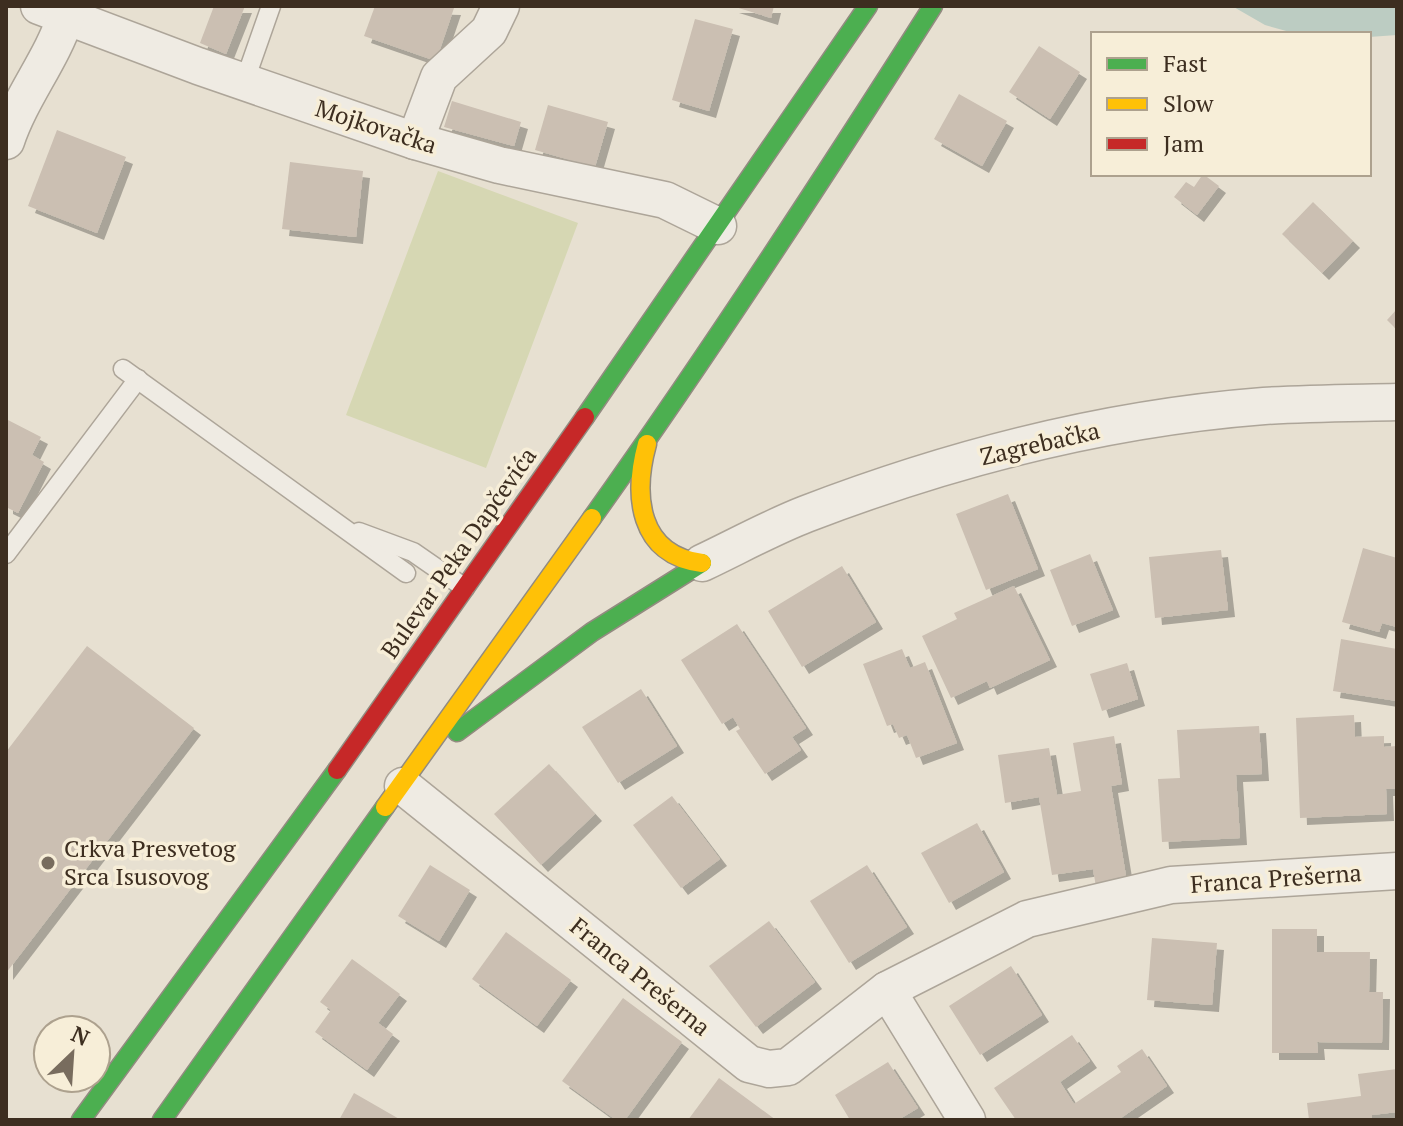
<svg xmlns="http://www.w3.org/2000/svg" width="1403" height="1126" viewBox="0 0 1403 1126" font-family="'PT Serif',serif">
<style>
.green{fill:#d6d7b3}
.water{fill:#bcccc2}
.building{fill:#cbbfb2;filter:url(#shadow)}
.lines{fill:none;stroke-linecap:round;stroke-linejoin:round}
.lane-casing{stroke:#ada599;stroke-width:21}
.street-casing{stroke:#ada599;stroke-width:39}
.fast-casing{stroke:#928b80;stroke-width:21}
.slow-casing{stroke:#928b80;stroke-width:21}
.jam-casing{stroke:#928b80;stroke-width:21}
.lane{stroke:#efebe3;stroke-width:18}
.street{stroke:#efebe3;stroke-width:36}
.fast{stroke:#4caf50;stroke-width:18}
.slow{stroke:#ffc107;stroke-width:18}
.jam{stroke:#c62828;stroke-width:18}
.poi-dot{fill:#786c5e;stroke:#f7eed8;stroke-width:3}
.labels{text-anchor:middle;stroke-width:7;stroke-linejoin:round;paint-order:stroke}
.street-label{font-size:24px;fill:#3d2e20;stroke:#f7eed8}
.poi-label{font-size:24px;fill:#3d2e20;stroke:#f7eed8;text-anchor:start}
</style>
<defs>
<filter id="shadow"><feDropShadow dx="7" dy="7" stdDeviation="0" flood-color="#0004"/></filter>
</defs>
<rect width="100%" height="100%" fill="#e7e0d1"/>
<polygon class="green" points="438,171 578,223 486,468 346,415"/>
<polygon class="water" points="1232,6 1397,6 1397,35 1369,37 1369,34 1297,34 1265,25"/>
<g class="building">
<polygon points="214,6 245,6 226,54 200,43"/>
<polygon points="375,6 454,8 436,61 364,36"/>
<polygon points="732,6 774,6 771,18"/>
<polygon points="695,19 733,29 709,111 672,100"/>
<polygon points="1039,46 1080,72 1050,119 1009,92"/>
<polygon points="959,94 1007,121 982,166 934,139"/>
<polygon points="452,101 521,122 514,146 444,127"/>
<polygon points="548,105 608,122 595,167 535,150"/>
<polygon points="57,130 126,157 97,233 28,206"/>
<polygon points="290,162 363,171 356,237 282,229"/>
<polygon points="1203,174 1219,186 1197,215 1174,197 1186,182 1194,187"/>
<polygon points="1313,202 1353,241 1322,273 1282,234"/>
<polygon points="1397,309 1397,330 1387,320"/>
<polygon points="6,419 41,437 32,455 44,462 18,513 6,507"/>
<polygon points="1008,494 1038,569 986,590 956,514"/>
<polygon points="1363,548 1397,558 1397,627 1382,623 1379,632 1342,622"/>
<polygon points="1221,550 1228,610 1155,618 1149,557"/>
<polygon points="1090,554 1113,610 1072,626 1050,570"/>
<polygon points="842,566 876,622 802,667 768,611"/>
<polygon points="1014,586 1050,660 990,688 987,681 951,698 922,636 957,619 954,613"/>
<polygon points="737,624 806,728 792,737 801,750 765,774 736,731 740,729 733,717 722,724 681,660"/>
<polygon points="1341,639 1397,649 1397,701 1333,691"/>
<polygon points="87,646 194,728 6,973 6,752"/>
<polygon points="902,649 910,668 925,662 957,743 916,758 907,735 899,738 893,724 887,726 863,664"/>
<polygon points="1127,663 1138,699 1102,711 1090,674"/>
<polygon points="641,689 677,746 618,783 582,727"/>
<polygon points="1354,715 1355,737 1384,736 1384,747 1397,746 1397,789 1386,789 1387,814 1300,818 1296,718"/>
<polygon points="1259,726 1262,774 1236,775 1240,838 1162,842 1158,779 1180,778 1177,730"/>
<polygon points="1114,736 1122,784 1111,786 1127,882 1096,887 1093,869 1052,875 1039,797 1005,803 998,755 1049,748 1057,795 1081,791 1073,743"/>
<polygon points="549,764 595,814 541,865 494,814"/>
<polygon points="672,796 720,859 681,888 633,825"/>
<polygon points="977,823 1004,872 949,903 921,853"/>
<polygon points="430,865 470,890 439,941 398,916"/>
<polygon points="867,865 907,927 849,963 810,901"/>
<polygon points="769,921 815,982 756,1027 709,966"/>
<polygon points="1272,929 1317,929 1317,952 1370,952 1369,992 1383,992 1382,1043 1317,1042 1318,1053 1272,1053"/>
<polygon points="506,932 571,980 537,1026 472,979"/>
<polygon points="1152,938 1217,943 1212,1005 1147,1000"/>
<polygon points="352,959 400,994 378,1023 393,1034 367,1070 315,1032 331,1010 320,1002"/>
<polygon points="1011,966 1042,1015 980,1055 949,1006"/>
<polygon points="623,998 682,1042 625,1120 616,1120 562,1081"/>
<polygon points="1072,1035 1090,1061 1060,1082 1074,1104 1121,1072 1117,1066 1142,1049 1167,1086 1118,1120 1016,1120 994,1088"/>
<polygon points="888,1062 918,1108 898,1120 850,1120 835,1095"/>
<polygon points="1397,1069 1397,1112 1372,1115 1372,1120 1309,1120 1307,1103 1361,1096 1358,1074"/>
<polygon points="719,1078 776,1120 688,1120"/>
<polygon points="354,1093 401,1120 339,1120"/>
</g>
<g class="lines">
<defs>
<g id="lane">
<polyline points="244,83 271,6"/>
<polyline points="123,369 406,573"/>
<polyline points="359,532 413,552 465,588"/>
<polyline points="6,554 138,379"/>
</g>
<g id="street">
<polyline points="39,6 198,66 415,141 499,165 665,200 718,226"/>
<path d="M6 141C21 96 51 61 66 16"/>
<polyline points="415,141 439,77 489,31 501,6"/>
<path d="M702 563C736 547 770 528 806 514 952 458 1108 418 1264 406 1308 403 1353 403 1397 402"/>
<polyline points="403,786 749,1064 769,1069 788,1067 887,990 1027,919 1171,885 1397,871"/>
<polyline points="887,990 967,1120"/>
</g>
<g id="fast">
<polyline points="585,417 868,6"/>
<path d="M592 518C711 351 823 179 933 6"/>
<polyline points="457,732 592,632 702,563"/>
<polyline points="81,1120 337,770"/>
<polyline points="162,1120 385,807"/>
</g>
<g id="slow">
<path d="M647 444C633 495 638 555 702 563"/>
<polyline points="385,807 592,518"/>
</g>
<polyline id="jam" points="337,770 585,417"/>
</defs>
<use href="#lane" class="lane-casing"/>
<use href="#street" class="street-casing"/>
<use href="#fast" class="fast-casing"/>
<use href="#slow" class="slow-casing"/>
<use href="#jam" class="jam-casing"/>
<use href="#lane" class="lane"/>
<use href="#street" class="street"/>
<use href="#fast" class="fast"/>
<use href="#slow" class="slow"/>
<use href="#jam" class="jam"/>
</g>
<circle class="poi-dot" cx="48" cy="863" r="8"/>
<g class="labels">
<g class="street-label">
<text transform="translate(376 127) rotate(18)" y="8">Mojkovačka</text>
<text transform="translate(1040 444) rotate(-13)" y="8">Zagrebačka</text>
<text transform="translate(459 553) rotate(-55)" y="8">Bulevar Peka Dapčevića</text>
<text transform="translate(1276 879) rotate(-4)" y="8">Franca Prešerna</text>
<text transform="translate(640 977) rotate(39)" y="8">Franca Prešerna</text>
</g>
<g class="poi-label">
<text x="64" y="857">Crkva Presvetog<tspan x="64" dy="28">Srca Isusovog</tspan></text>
</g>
</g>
<rect width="1403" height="1126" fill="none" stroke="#3d2e20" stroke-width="16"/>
<rect x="1091" y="32" width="280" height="144" fill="#f7eed8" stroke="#ada18e" stroke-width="2"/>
<rect x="1107" y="58" width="40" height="12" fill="#4caf50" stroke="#ada18e" stroke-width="2"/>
<text x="1163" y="72" font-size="24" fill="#3d2e20">Fast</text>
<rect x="1107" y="98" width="40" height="12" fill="#ffc107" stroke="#ada18e" stroke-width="2"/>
<text x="1163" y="112" font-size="24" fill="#3d2e20">Slow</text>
<rect x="1107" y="138" width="40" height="12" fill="#c62828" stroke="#ada18e" stroke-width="2"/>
<text x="1163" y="152" font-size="24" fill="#3d2e20">Jam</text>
<g transform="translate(72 1054) rotate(25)"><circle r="38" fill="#f7eed8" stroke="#ada18e" stroke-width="2"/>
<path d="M0-6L14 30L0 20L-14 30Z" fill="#786c5e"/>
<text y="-12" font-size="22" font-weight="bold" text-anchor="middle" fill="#3d2e20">N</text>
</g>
</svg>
